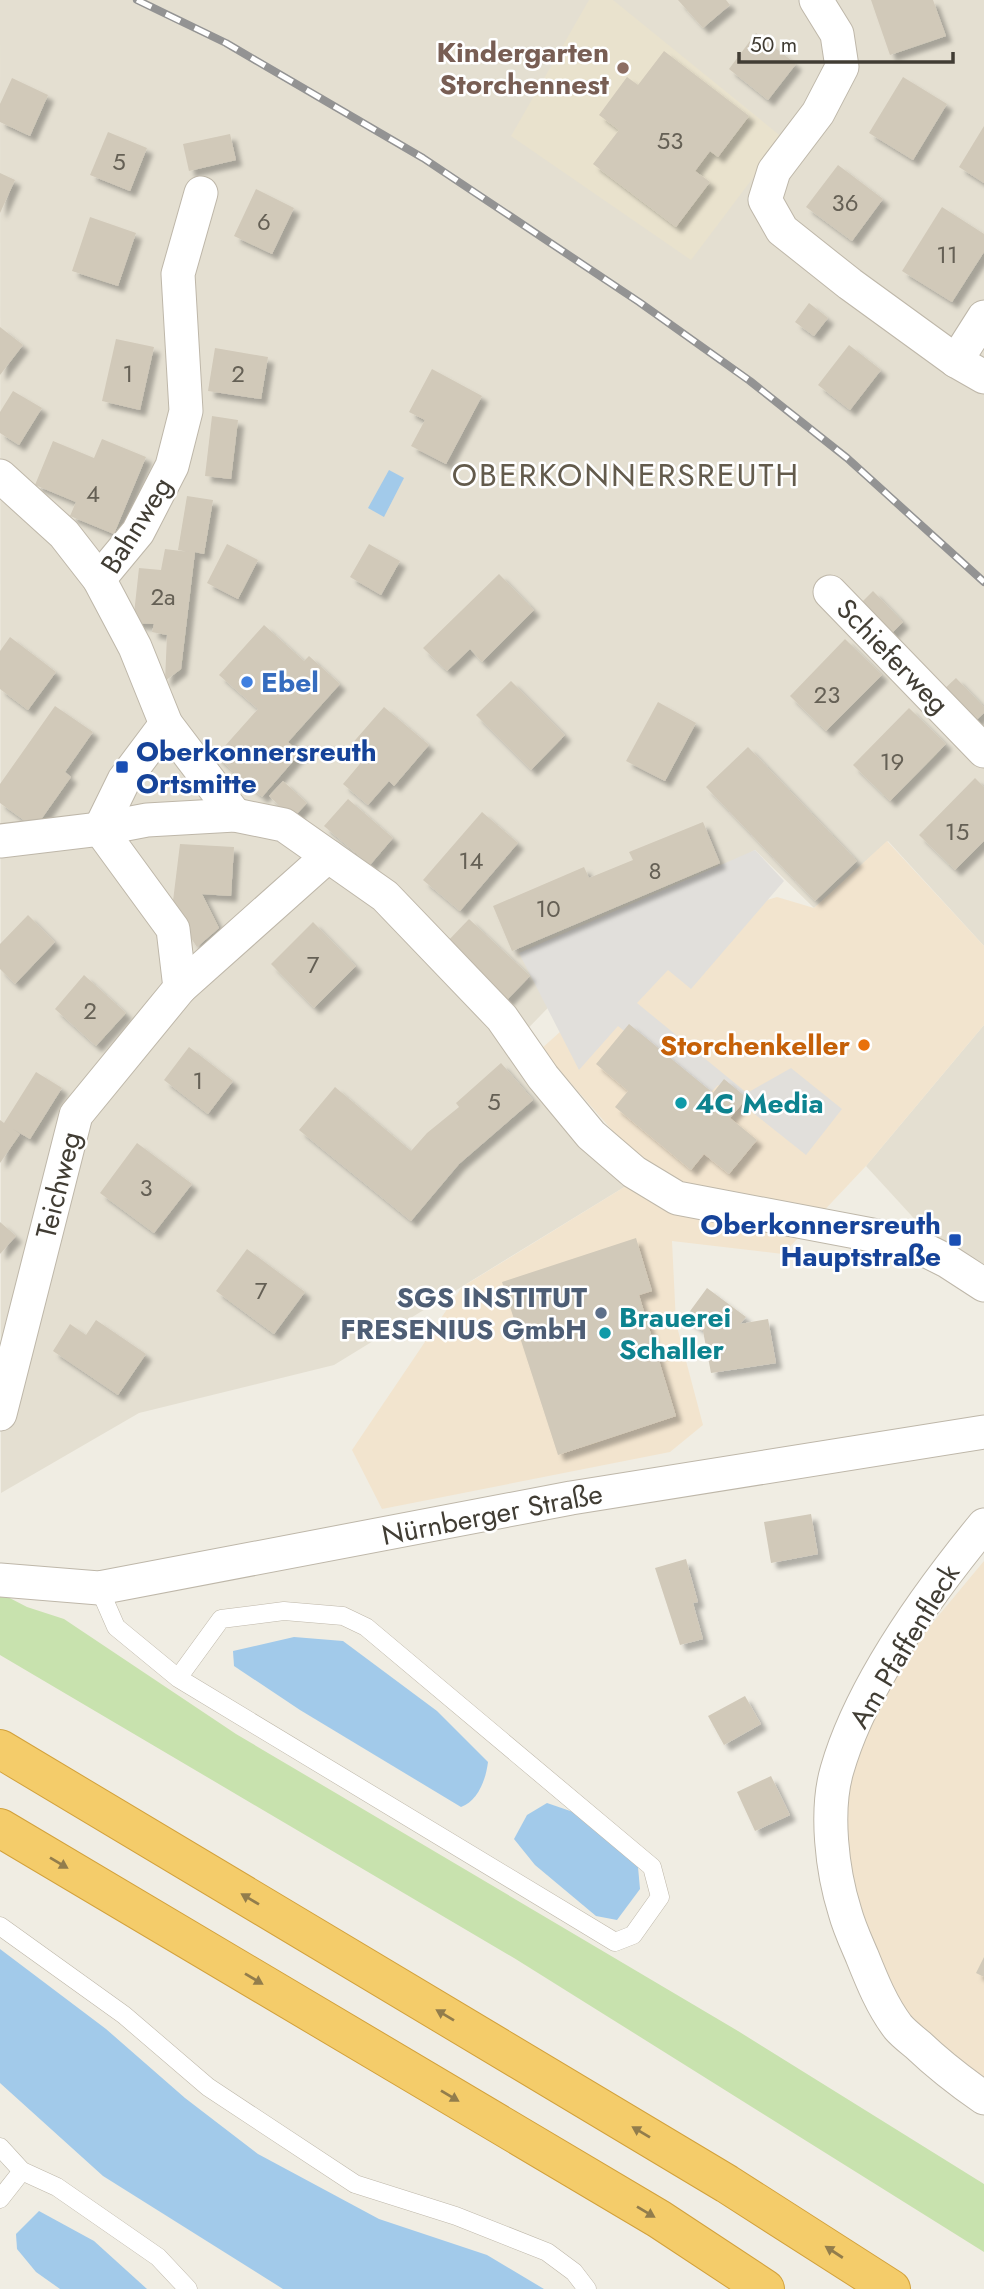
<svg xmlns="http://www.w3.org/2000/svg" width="984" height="2289" viewBox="0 0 984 2289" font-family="Jost,sans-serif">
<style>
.residential{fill:#e4dfd1}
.commercial{fill:#f2e4ce}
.education{fill:#e9e2cd}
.green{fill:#c8e2ae}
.parking{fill:#e1dfdb}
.water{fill:#a2caea}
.building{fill:#d1c9b9;filter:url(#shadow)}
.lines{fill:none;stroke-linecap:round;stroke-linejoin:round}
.lane-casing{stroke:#beb7a9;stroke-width:19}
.street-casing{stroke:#beb7a9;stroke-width:35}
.highway-casing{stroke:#d2a13b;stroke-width:40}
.lane{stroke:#fff;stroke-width:18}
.street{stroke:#fff;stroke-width:33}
.highway{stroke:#f4cc6a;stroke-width:38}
.rail-casing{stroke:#939393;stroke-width:8}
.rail{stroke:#fff;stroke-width:5;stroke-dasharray:16;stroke-linecap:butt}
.oneway{fill:#927d4c}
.education-dot{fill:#8d6e63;stroke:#fff;stroke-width:2.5}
.shop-dot{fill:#3f7fe0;stroke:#fff;stroke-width:2.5}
.transit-dot{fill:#1a4fb4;stroke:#fff;stroke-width:2.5}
.food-dot{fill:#e8710a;stroke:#fff;stroke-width:2.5}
.culture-dot{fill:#0f9aa8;stroke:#fff;stroke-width:2.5}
.service-dot{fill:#5c6f8a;stroke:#fff;stroke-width:2.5}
.labels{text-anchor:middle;stroke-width:5;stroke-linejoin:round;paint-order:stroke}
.number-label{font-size:24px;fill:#656055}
.education-label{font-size:28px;font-weight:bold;fill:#785e54;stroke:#fff;text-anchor:end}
.street-label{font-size:28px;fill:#413d34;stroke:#fff}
.shop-label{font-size:28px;font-weight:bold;fill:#366cbe;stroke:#fff;text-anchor:start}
.transit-label{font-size:28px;font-weight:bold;fill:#164399;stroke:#fff;text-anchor:start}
.food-label{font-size:28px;font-weight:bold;fill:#c56008;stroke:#fff;text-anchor:end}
.culture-label{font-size:28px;font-weight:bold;fill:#0d838f;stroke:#fff;text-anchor:start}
.service-label{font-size:28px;font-weight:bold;fill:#4e5e75;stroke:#fff;text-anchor:end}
.quarter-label{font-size:32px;letter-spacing:2px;fill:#635b4c;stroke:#fff}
</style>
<defs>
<filter id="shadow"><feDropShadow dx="6" dy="6" stdDeviation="2" flood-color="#0004"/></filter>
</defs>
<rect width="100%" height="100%" fill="#f0ede3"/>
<g class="residential">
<polygon points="0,0 984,0 984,946 888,841 814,908 755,850 637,916 508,1049 626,1186 334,1365 139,1413 1,1493"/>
<polygon points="984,1025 984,1266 932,1238 866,1166"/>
</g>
<g class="commercial">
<polygon points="887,841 984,946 984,1025 866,1166 783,1254 672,1241 676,1323 703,1425 670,1452 382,1509 352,1450 462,1287 626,1186 631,1152 541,1049 677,927 777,897 814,908"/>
<polygon points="984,1561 984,2079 910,2021 879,1973 846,1866 845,1826 848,1785 866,1726 915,1644"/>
</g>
<polygon class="education" points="589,0 613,0 783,138 691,260 511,136"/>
<polygon class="green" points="0,1593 27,1607 64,1619 236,1734 738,2031 984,2184 984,2252 514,1958 0,1655"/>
<polygon class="parking" points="755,850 784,881 691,989 668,970 637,1003 747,1093 791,1068 842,1109 806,1155 718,1085 706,1097 618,1026 579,1070 519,953"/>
<g class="water">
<polygon points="389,470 404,478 384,517 368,508"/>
<path d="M294 1637 343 1641 437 1711 488 1762C486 1779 478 1801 461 1807L300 1710 234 1666 233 1651Z"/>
<polygon points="547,1803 579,1814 638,1867 640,1889 617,1920 596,1916 535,1865 514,1839 527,1815"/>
<polygon points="0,1949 106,2029 185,2098 258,2154 379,2219 487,2255 544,2289 283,2289 103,2176 0,2083"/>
<polygon points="39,2211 94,2241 147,2289 60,2289 36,2272 17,2249 16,2234"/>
</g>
<g class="building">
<polygon points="678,0 726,0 730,5 703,28"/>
<polygon points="871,0 933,0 946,36 890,55"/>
<polygon points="756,33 796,64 768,100 729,69"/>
<polygon points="664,51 749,116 718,157 710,151 695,171 710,182 676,227 593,164 619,130 599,115 627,77 638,85"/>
<polygon points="903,77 947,104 913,160 869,133"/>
<polygon points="12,78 48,95 30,136 0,122 0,104"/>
<polygon points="984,126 984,183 959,167"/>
<polygon points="108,132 147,148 130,191 90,175"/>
<polygon points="230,134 236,160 189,171 183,144"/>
<polygon points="838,165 883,199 852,241 806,207"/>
<polygon points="0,173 15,180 0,213"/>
<polygon points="256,189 294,208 272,254 234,236"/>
<polygon points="942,207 984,234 984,252 952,302 902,271"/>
<polygon points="90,217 136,233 118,286 72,271"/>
<polygon points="809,303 828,318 814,336 795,322"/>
<polygon points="0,327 23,345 0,375"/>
<polygon points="116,339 154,347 140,410 102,401"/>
<polygon points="849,345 881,370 850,410 818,385"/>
<polygon points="215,348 268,357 261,399 208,391"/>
<polygon points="432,369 482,396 446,464 411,446 425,420 409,412"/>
<polygon points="13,391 42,408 19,445 0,433 0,412"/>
<polygon points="212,416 238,420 231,479 205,476"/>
<polygon points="102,439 146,457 114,534 70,516 76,502 35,485 53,441 94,458"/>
<polygon points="187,496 213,500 204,554 195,552 181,669 165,681 167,635 152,632 154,624 133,623 139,568 161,570 165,549 189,552 178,550"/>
<polygon points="227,544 258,560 238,599 207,583"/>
<polygon points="369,544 400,561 381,595 350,577"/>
<polygon points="499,574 534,610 482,662 470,649 447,671 423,648"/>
<polygon points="873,591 903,622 888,637 858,606"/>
<polygon points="264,625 304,661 309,656 340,684 288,742 300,753 262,797 216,756 258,709 219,675"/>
<polygon points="10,637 56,672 28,710 0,689 0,651"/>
<polygon points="845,639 882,675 826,731 790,696"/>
<polygon points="956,678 984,707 984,713 972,724 941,692"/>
<polygon points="511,681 565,735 531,770 476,715"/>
<polygon points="658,702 696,723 665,781 626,761"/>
<polygon points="55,706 93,732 65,772 71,777 35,828 0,803 0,784"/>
<polygon points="384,707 429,745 394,786 389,781 368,805 343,784 364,759 350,746"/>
<polygon points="909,708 946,744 890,801 853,765"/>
<polygon points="748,747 857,861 815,901 706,787"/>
<polygon points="975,778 984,787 984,841 955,870 919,835"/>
<polygon points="283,781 307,803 293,818 269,796"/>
<polygon points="348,799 393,838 370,865 324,826"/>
<polygon points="482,812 518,843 460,911 423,880"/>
<polygon points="703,822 720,863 512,951 493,906 584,867 589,878 633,860 629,852"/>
<polygon points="180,844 234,847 231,896 202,894 219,928 197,947 172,909"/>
<polygon points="28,915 55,942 15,984 0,969 0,944"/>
<polygon points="469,919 530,976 506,1001 445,944"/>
<polygon points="313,922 356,966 314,1008 271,964"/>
<polygon points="84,975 126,1013 96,1046 55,1009"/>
<polygon points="629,1024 713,1093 724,1079 747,1098 730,1118 757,1140 729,1174 704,1154 691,1170 615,1107 628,1091 596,1064"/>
<polygon points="189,1047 233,1081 208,1114 164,1080"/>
<polygon points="501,1063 533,1100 459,1164 411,1221 299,1130 335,1087 411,1151 427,1133 459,1107 456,1103"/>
<polygon points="36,1072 62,1088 30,1139 13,1129 20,1134 0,1163 0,1120 4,1123"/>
<polygon points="137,1143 192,1184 154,1233 100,1193"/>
<polygon points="0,1222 16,1236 0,1254"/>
<polygon points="636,1238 652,1291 639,1295 676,1416 558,1455 502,1282"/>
<polygon points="247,1249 305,1292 274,1334 216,1291"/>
<polygon points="707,1288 746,1317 740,1324 768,1319 776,1363 711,1373 703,1331 685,1318"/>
<polygon points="96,1320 146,1354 118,1395 53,1351 70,1324 86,1335"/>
<polygon points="811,1514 818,1554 771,1563 764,1522"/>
<polygon points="686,1559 698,1602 693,1603 703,1639 680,1645 655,1568"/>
<polygon points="745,1696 761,1724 724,1745 708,1716"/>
<polygon points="771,1776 790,1815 755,1831 737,1792"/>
<polygon points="984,1957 984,1977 976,1973"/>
</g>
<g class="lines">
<defs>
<g id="lane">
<polyline points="99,1588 116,1627 178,1678 615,1942 633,1935 660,1897 652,1867 366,1627 343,1616 284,1611 221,1619 178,1678"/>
<polyline points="0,1926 124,2015 208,2087 355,2184 456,2216 547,2252 574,2272 587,2289"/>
<polyline points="0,2147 22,2171 57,2187 158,2257 188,2289"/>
<polyline points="0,2199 22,2171"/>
</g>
<g id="street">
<polyline points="816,0 837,34 842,67 818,113 774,171 765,200 782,230 850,284 956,361 984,377"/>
<polyline points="956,361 984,317"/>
<polyline points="0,476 64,534 99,579 135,647 166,724 235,815"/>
<polyline points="99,579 138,532 172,466 186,411 178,274 201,193"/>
<polyline points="830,592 984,751"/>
<polyline points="100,829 124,780 166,724"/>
<polyline points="0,841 100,829 147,820 235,815 284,825 385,896 502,1018 543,1077 591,1135 634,1172 677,1198 909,1242 947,1261 984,1285"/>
<polyline points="180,988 328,856"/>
<polyline points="0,1414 76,1115 180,988 173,929 100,829"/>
<path d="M984 1525C929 1592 861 1686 837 1770 825 1811 832 1871 845 1912 849 1927 856 1942 862 1956 872 1981 882 2006 898 2027 904 2034 911 2039 918 2045 939 2065 961 2082 984 2098"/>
<polyline points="0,1580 99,1588 571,1498 984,1432"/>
</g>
<g id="highway">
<polyline points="0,1749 727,2184 891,2289"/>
<polyline points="0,1828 659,2219 765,2289"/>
</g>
</defs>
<use href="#lane" class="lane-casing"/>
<use href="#street" class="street-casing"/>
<use href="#highway" class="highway-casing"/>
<use href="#lane" class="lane"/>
<use href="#street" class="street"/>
<use href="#highway" class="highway"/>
<defs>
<polyline id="rail" points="137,0 226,43 423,158 639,302 750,381 847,458 984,582"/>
</defs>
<use href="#rail" class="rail-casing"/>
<use href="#rail" class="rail"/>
</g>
<defs><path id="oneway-solid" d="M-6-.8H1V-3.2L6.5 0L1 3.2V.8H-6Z" transform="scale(1.75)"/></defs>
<g class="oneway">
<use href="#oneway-solid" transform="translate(59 1863) rotate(31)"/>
<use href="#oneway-solid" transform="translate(250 1899) rotate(-149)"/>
<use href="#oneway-solid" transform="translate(254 1979) rotate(31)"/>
<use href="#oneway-solid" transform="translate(445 2015) rotate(-149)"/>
<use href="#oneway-solid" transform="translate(450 2096) rotate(31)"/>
<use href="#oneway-solid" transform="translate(641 2132) rotate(-149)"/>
<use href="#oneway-solid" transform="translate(646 2212) rotate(31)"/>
<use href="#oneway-solid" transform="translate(834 2252) rotate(-147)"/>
</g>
<circle class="education-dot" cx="623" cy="68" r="7"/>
<circle class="shop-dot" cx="247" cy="682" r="7"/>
<g class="transit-dot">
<rect x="115" y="760" width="14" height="14" rx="3.5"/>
<rect x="948" y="1233" width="14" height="14" rx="3.5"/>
</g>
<circle class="food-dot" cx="864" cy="1045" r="7"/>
<g class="culture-dot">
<circle cx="681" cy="1103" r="7"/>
<circle cx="605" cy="1333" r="7"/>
</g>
<circle class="service-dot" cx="601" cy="1313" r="7"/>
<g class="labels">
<g class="number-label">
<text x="670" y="149">53</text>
<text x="119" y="170">5</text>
<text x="845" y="211">36</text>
<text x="264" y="230">6</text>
<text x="947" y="263">11</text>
<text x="128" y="382">1</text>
<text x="238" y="382">2</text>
<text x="93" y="502">4</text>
<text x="163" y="605">2a</text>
<text x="827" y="703">23</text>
<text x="892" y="770">19</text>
<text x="957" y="840">15</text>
<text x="471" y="869">14</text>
<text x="655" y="879">8</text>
<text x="548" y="917">10</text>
<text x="313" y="973">7</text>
<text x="90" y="1019">2</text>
<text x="198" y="1089">1</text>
<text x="494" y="1110">5</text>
<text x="146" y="1196">3</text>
<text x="261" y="1299">7</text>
</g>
<g class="education-label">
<text x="609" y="62">Kindergarten<tspan x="609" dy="32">Storchennest</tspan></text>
</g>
<g class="street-label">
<text transform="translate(136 525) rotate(-58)" y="10">Bahnweg</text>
<text transform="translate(893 656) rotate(46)" y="10">Schieferweg</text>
<text transform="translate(58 1185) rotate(-76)" y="10">Teichweg</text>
<text transform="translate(492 1514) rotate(-11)" y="10">Nürnberger Straße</text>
<text transform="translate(904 1646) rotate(-59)" y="10">Am Pfaffenfleck</text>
</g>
<g class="shop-label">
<text x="261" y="692">Ebel</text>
</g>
<g class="transit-label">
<text x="136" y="761">Oberkonnersreuth<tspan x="136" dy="32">Ortsmitte</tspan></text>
<text x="941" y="1234" text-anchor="end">Oberkonnersreuth<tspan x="941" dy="32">Hauptstraße</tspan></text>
</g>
<g class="food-label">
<text x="850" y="1055">Storchenkeller</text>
</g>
<g class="culture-label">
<text x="695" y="1113">4C Media</text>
<text x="619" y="1327">Brauerei<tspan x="619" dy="32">Schaller</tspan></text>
</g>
<g class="service-label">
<text x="587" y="1307">SGS INSTITUT<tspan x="587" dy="32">FRESENIUS GmbH</tspan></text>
</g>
<g class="quarter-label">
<text x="626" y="486">OBERKONNERSREUTH</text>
</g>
</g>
<path d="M739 52v10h214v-10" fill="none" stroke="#413d34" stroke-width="3.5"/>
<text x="750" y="52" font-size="21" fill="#413d34" stroke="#ffffff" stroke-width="5" paint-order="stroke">50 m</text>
</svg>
